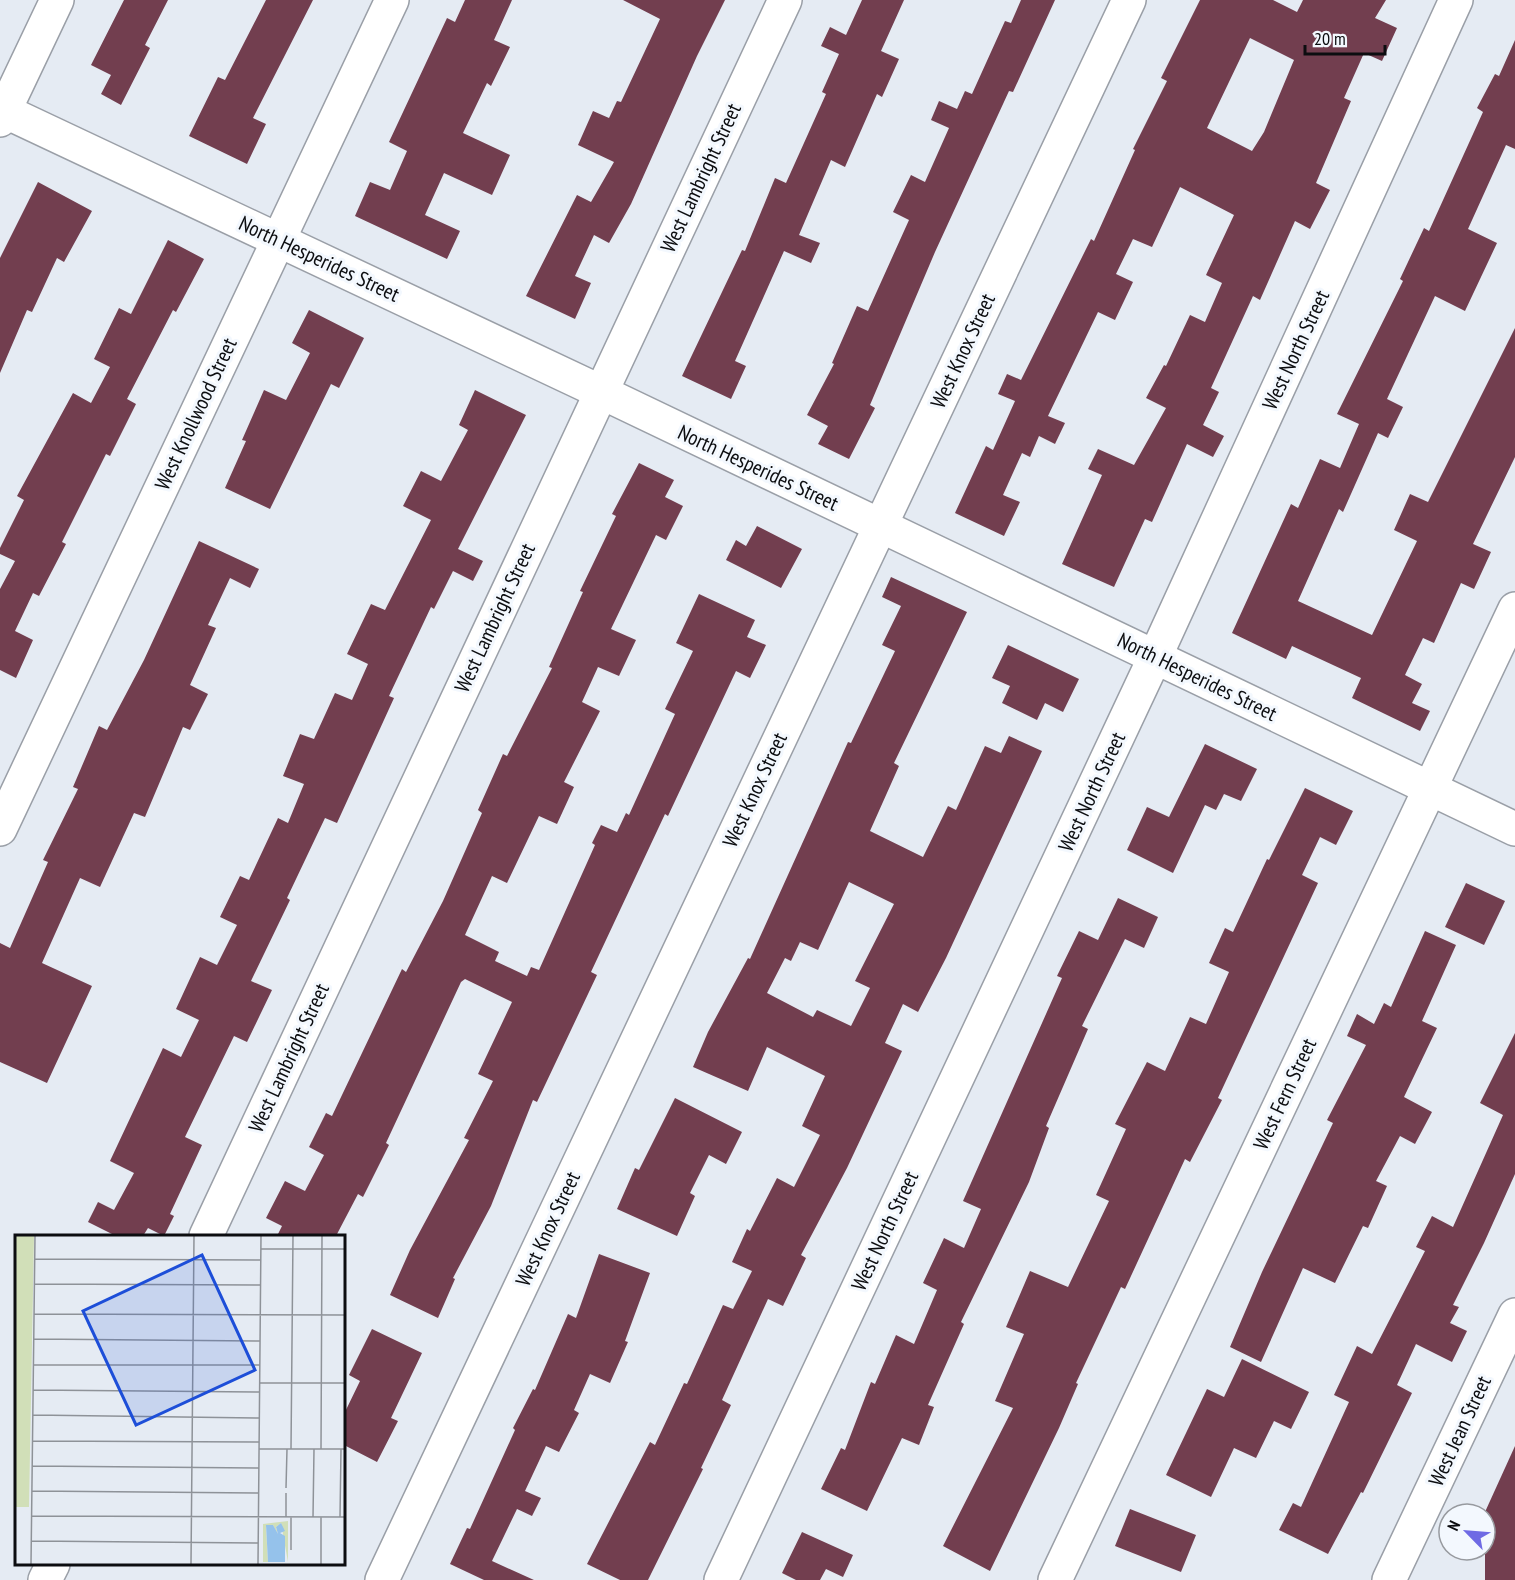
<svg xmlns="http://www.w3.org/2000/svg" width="1515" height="1580" viewBox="0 0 1515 1580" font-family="'PT Sans Narrow',sans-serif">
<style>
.building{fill:#723e4f;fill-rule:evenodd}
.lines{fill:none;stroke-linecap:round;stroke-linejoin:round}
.minor-casing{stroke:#9a9fa7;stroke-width:36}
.minor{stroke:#fff;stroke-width:33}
.labels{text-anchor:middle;stroke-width:6;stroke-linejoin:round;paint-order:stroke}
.street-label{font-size:21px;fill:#0c0d10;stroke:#f3f8fe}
.inset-road{fill:none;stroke:#8e9298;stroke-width:1.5}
.view{fill:#1d4ed8;fill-opacity:0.15;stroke:#1d4ed8;stroke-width:3}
.inset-edge{fill:none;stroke:#0c0d10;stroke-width:3}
</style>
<rect width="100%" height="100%" fill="#e5ebf3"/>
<g class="building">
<polygon points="124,0 168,0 145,45 150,48 121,105 101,94 111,75 91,65"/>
<polygon points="266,0 313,0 253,118 266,124 247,164 189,136 218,77 225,80"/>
<polygon points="465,0 512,0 494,40 510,47 491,86 487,83 463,133 510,155 492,195 444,173 425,215 460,231 447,259 355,216 370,182 390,190 407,151 389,142 447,18 455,22"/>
<polygon points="623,0 725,0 697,56 631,204 609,243 594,235 575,276 591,283 575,319 526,296 577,195 591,202 614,162 578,145 593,111 609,118 617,101 621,102 660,19"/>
<polygon points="862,0 904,0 881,51 899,59 882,97 877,94 845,167 831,160 799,235 820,243 811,263 784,251 735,361 746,366 731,399 682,376 742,250 745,251 775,178 786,183 826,94 822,92 839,54 821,46 830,27 846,35"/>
<polygon points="1021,0 1055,0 1013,92 1009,91 935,252 870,405 875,408 849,459 818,444 828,426 807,415 834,364 832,363 857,306 868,311 909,220 893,212 911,175 925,182 949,128 931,120 939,101 957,109 965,91 972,94 1005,21 1011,23"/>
<path d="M1200 0H1273L1297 12 1303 0H1386L1375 18 1397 28 1382 61 1364 53 1344 98 1351 101 1316 183 1330 190 1310 229 1295 221 1260 300 1253 296 1211 388 1219 392 1203 425 1224 436 1213 457 1187 444 1152 522 1145 519 1114 587 1062 564 1102 475 1088 469 1098 449 1134 465 1166 408 1146 398 1164 365 1166 366 1190 315 1205 322 1222 283 1206 275 1234 215 1180 187 1152 247 1133 239 1116 274 1133 282 1115 320 1098 312 1048 416 1065 423 1055 444 1039 436 1030 457 1022 453 1003 495 1020 502 1004 536 955 513 986 446 993 450 1015 401 998 394 1007 374 1021 380 1091 239 1094 241 1135 150 1133 149 1167 81 1161 78ZM1250 38 1294 60 1264 132 1252 151 1207 128Z"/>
<polygon points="1515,40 1515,149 1506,145 1468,229 1497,243 1465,311 1435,296 1387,399 1403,407 1388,438 1378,433 1343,512 1339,509 1298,601 1372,635 1417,541 1394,530 1410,494 1428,502 1515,328 1515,457 1473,544 1491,552 1474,589 1461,583 1434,643 1423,638 1405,675 1422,684 1412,703 1430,711 1420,731 1352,698 1361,678 1292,646 1286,659 1232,633 1291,504 1298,508 1320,459 1340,468 1359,424 1337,414 1403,281 1400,279 1424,228 1429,231 1483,112 1477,108 1495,74 1499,76"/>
<polygon points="38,182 92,211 64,262 57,258 32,312 27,310 0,373 0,258"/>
<polygon points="168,240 204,259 176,312 173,310 127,399 136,404 110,456 106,454 62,542 66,544 39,596 33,593 15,631 33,640 16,678 0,670 0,589 15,561 0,554 0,548 24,500 17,496 73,393 91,403 110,367 94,359 119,308 131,314"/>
<polygon points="309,310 364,338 339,388 331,384 270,509 225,488 246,441 242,440 264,390 286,400 310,353 292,343"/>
<polygon points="475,390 526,415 458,549 483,561 473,581 453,571 434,609 431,607 389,696 394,698 337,823 325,818 287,898 290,900 251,981 272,990 247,1042 234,1036 185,1137 202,1145 170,1214 174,1216 164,1236 148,1228 143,1236 116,1236 88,1222 98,1202 114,1210 134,1173 110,1161 163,1048 181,1057 199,1020 176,1009 200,957 217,965 237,925 220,917 240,876 249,880 278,818 288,823 304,784 283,776 300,734 314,739 335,693 352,700 368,664 347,654 371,604 385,610 431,520 403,506 421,471 441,481 468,430 459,425"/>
<polygon points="639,463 674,480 665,497 683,506 666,540 656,535 611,629 636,640 619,676 598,667 582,702 600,711 564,782 574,787 557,824 539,816 507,883 492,876 465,935 499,952 495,961 527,976 531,967 539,970 595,845 592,843 601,825 617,832 626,813 629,815 675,714 665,709 693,651 676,643 699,594 755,620 747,637 766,645 750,678 736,671 668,816 665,814 591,972 597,975 537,1102 533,1100 491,1206 453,1278 455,1279 438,1318 390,1295 410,1250 469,1140 464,1138 493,1081 478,1074 512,1002 465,979 461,982 386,1143 389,1145 363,1197 358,1194 336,1236 277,1236 282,1226 266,1218 285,1181 305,1191 324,1155 309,1147 326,1113 332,1116 402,969 406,972 443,901 482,813 478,810 503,754 507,756 552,668 549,667 583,592 580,591 616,516 612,514"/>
<polygon points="757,526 802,549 781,588 726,560 736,540 746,546"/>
<polygon points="199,541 259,569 250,588 230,578 208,625 216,628 190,685 208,694 190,730 183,727 145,817 134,813 100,887 80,878 42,963 92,986 47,1083 0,1062 0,943 10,948 48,862 43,860 78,789 73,787 99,726 107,730 144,660"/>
<path d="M891 577 967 612 894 763 899 766 870 831 923 857 948 806 956 810 985 746 1001 753 1009 736 1042 751 946 958 918 1012 903 1004 885 1043 902 1051 847 1168 801 1255 806 1258 783 1306 768 1299 722 1400 731 1405 701 1468 703 1469 648 1580H620L587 1564 650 1442 655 1445 684 1383 687 1384 723 1305 733 1309 752 1271 732 1262 747 1229 750 1231 777 1178 794 1187 820 1135 802 1126 825 1076 767 1047 748 1091 693 1067 708 1032 748 958 750 959 848 742 851 743 895 651 882 645 901 606 882 597ZM849 882 894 904 855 981 870 988 851 1026 817 1010 813 1017 767 993 785 958 791 961 800 942 818 950Z"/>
<polygon points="1008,645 1079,679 1063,712 1045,703 1037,720 1002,703 1010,686 992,678"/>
<polygon points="1205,744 1257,769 1241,801 1224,794 1216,810 1205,805 1173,873 1127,850 1147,807 1169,817"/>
<polygon points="1305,788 1353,811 1336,845 1320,837 1302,875 1318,883 1218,1098 1222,1100 1190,1162 1185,1159 1125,1289 1121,1287 1076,1383 1078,1384 1059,1428 990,1571 943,1546 1013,1408 995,1401 1024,1334 1006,1327 1030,1271 1068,1287 1109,1201 1096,1195 1126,1129 1115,1124 1147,1062 1165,1071 1190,1017 1206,1024 1229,972 1209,963 1225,928 1233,932 1267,859 1269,860"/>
<polygon points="1466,883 1505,901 1484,945 1445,927"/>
<polygon points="1118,898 1158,917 1144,948 1125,939 1082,1026 1088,1029 1046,1126 1049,1128 1029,1182 961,1322 964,1324 928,1405 934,1407 919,1445 902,1438 867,1511 821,1489 841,1448 845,1450 871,1382 875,1384 896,1335 914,1344 937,1290 923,1283 944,1238 964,1248 981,1209 963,1201 1062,978 1057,976 1079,931 1098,940"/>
<polygon points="1425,931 1456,945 1422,1021 1437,1028 1404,1097 1432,1112 1415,1144 1400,1136 1376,1181 1387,1186 1368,1228 1363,1226 1335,1283 1303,1268 1261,1362 1230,1347 1262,1272 1333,1123 1327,1120 1366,1045 1347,1036 1357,1014 1374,1024 1384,1003 1391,1007"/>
<polygon points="1515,1033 1515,1174 1484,1243 1453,1305 1459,1307 1450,1323 1467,1331 1452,1362 1416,1344 1397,1385 1412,1393 1363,1493 1361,1492 1328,1554 1279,1530 1293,1503 1301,1507 1349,1402 1334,1395 1357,1346 1372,1354 1425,1251 1416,1247 1432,1216 1453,1227 1503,1115 1480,1103"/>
<polygon points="675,1098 742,1132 726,1164 709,1155 690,1193 695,1196 677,1236 617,1209 635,1168 639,1170"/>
<polygon points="599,1254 650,1273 625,1341 628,1342 610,1383 590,1374 574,1410 579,1413 559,1452 546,1446 525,1491 541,1498 532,1516 517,1509 492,1561 534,1580 484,1580 450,1564 467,1528 470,1529 515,1430 513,1428 533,1389 535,1390 568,1314 576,1318"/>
<polygon points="372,1329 422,1353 391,1418 398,1421 377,1462 344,1445 344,1414 360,1381 349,1375"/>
<polygon points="1242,1359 1309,1392 1291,1429 1274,1421 1256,1458 1234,1448 1211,1497 1166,1475 1207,1389 1224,1397"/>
<polygon points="1515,1446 1515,1580 1485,1580 1485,1512"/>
<polygon points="1130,1509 1196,1535 1181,1572 1115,1546"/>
<polygon points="802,1532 853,1555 843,1577 826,1569 820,1580 796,1580 782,1573"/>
</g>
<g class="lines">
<defs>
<g id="minor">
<polyline points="0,109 601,392 1515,829"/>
<polyline points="0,120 57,0"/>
<polyline points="0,829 392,0"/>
<polyline points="206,1236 785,0"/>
<polyline points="45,1580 53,1564"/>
<polyline points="382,1580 1129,0"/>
<polyline points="721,1580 1155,657 1456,0"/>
<polyline points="1055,1580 1515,609"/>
<polyline points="1389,1580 1515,1315"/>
</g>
</defs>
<use href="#minor" class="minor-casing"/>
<use href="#minor" class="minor"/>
</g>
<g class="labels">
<g class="street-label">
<text transform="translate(701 178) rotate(-65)" y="7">West Lambright Street</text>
<text transform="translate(319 259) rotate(25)" y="7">North Hesperides Street</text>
<text transform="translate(1296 350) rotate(-65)" y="7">West North Street</text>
<text transform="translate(963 351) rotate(-65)" y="7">West Knox Street</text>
<text transform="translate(196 414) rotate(-65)" y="7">West Knollwood Street</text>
<text transform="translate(758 468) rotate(25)" y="7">North Hesperides Street</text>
<text transform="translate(495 618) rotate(-65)" y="7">West Lambright Street</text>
<text transform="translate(1197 677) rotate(26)" y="7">North Hesperides Street</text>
<text transform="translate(755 790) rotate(-65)" y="7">West Knox Street</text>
<text transform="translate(1092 792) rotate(-65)" y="7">West North Street</text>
<text transform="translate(289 1058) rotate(-65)" y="7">West Lambright Street</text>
<text transform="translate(1285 1094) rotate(-65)" y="7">West Fern Street</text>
<text transform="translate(548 1229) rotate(-65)" y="7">West Knox Street</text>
<text transform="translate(885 1231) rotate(-65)" y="7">West North Street</text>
<text transform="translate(1460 1431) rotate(-65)" y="7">West Jean Street</text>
</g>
</g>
<g transform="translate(15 1235)">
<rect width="330" height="330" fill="#e5ebf3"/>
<path d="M0 1H19L14 272H0ZM273 286V327L266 288 261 292 263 300 258 290 251 292 253 327H248V289Z" fill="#d1dfb8"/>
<path d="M266 288 270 296 265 298 270 301V327H253L251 290H258L263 299 261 292Z" fill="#95c2eb"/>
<path class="inset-road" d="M246 14H330M20 24 246 25M20 49 245 50M19 79 330 80M19 104 245 106M18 130H245M245 148H330M18 155 245 157M18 180 244 183M18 206 244 207M244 214H330M276 214 278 1M306 214 307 1M17 231 244 233M271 253 272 214M17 256 244 258M16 281 330 282M271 282V258M276 282V315M298 282 299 214M325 282 326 214M16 306 243 308M16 329 20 1M176 329 179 1M243 329 246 1M306 329V282"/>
<path class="view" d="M187 20 240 135 121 190 68 76Z"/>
<rect width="330" height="330" class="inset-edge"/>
</g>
<g transform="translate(1467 1532) rotate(295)"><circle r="28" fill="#f3f8fe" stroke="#979a9f" stroke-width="1.5"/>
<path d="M0-4.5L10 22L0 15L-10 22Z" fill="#6e6ae4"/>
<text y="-9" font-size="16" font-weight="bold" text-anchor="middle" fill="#0c0d10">N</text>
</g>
<path d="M1305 45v9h80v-9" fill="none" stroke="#0c0d10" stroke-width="3"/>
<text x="1314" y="45" font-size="18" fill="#0c0d10" stroke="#f3f8fe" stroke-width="4.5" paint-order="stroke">20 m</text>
</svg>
